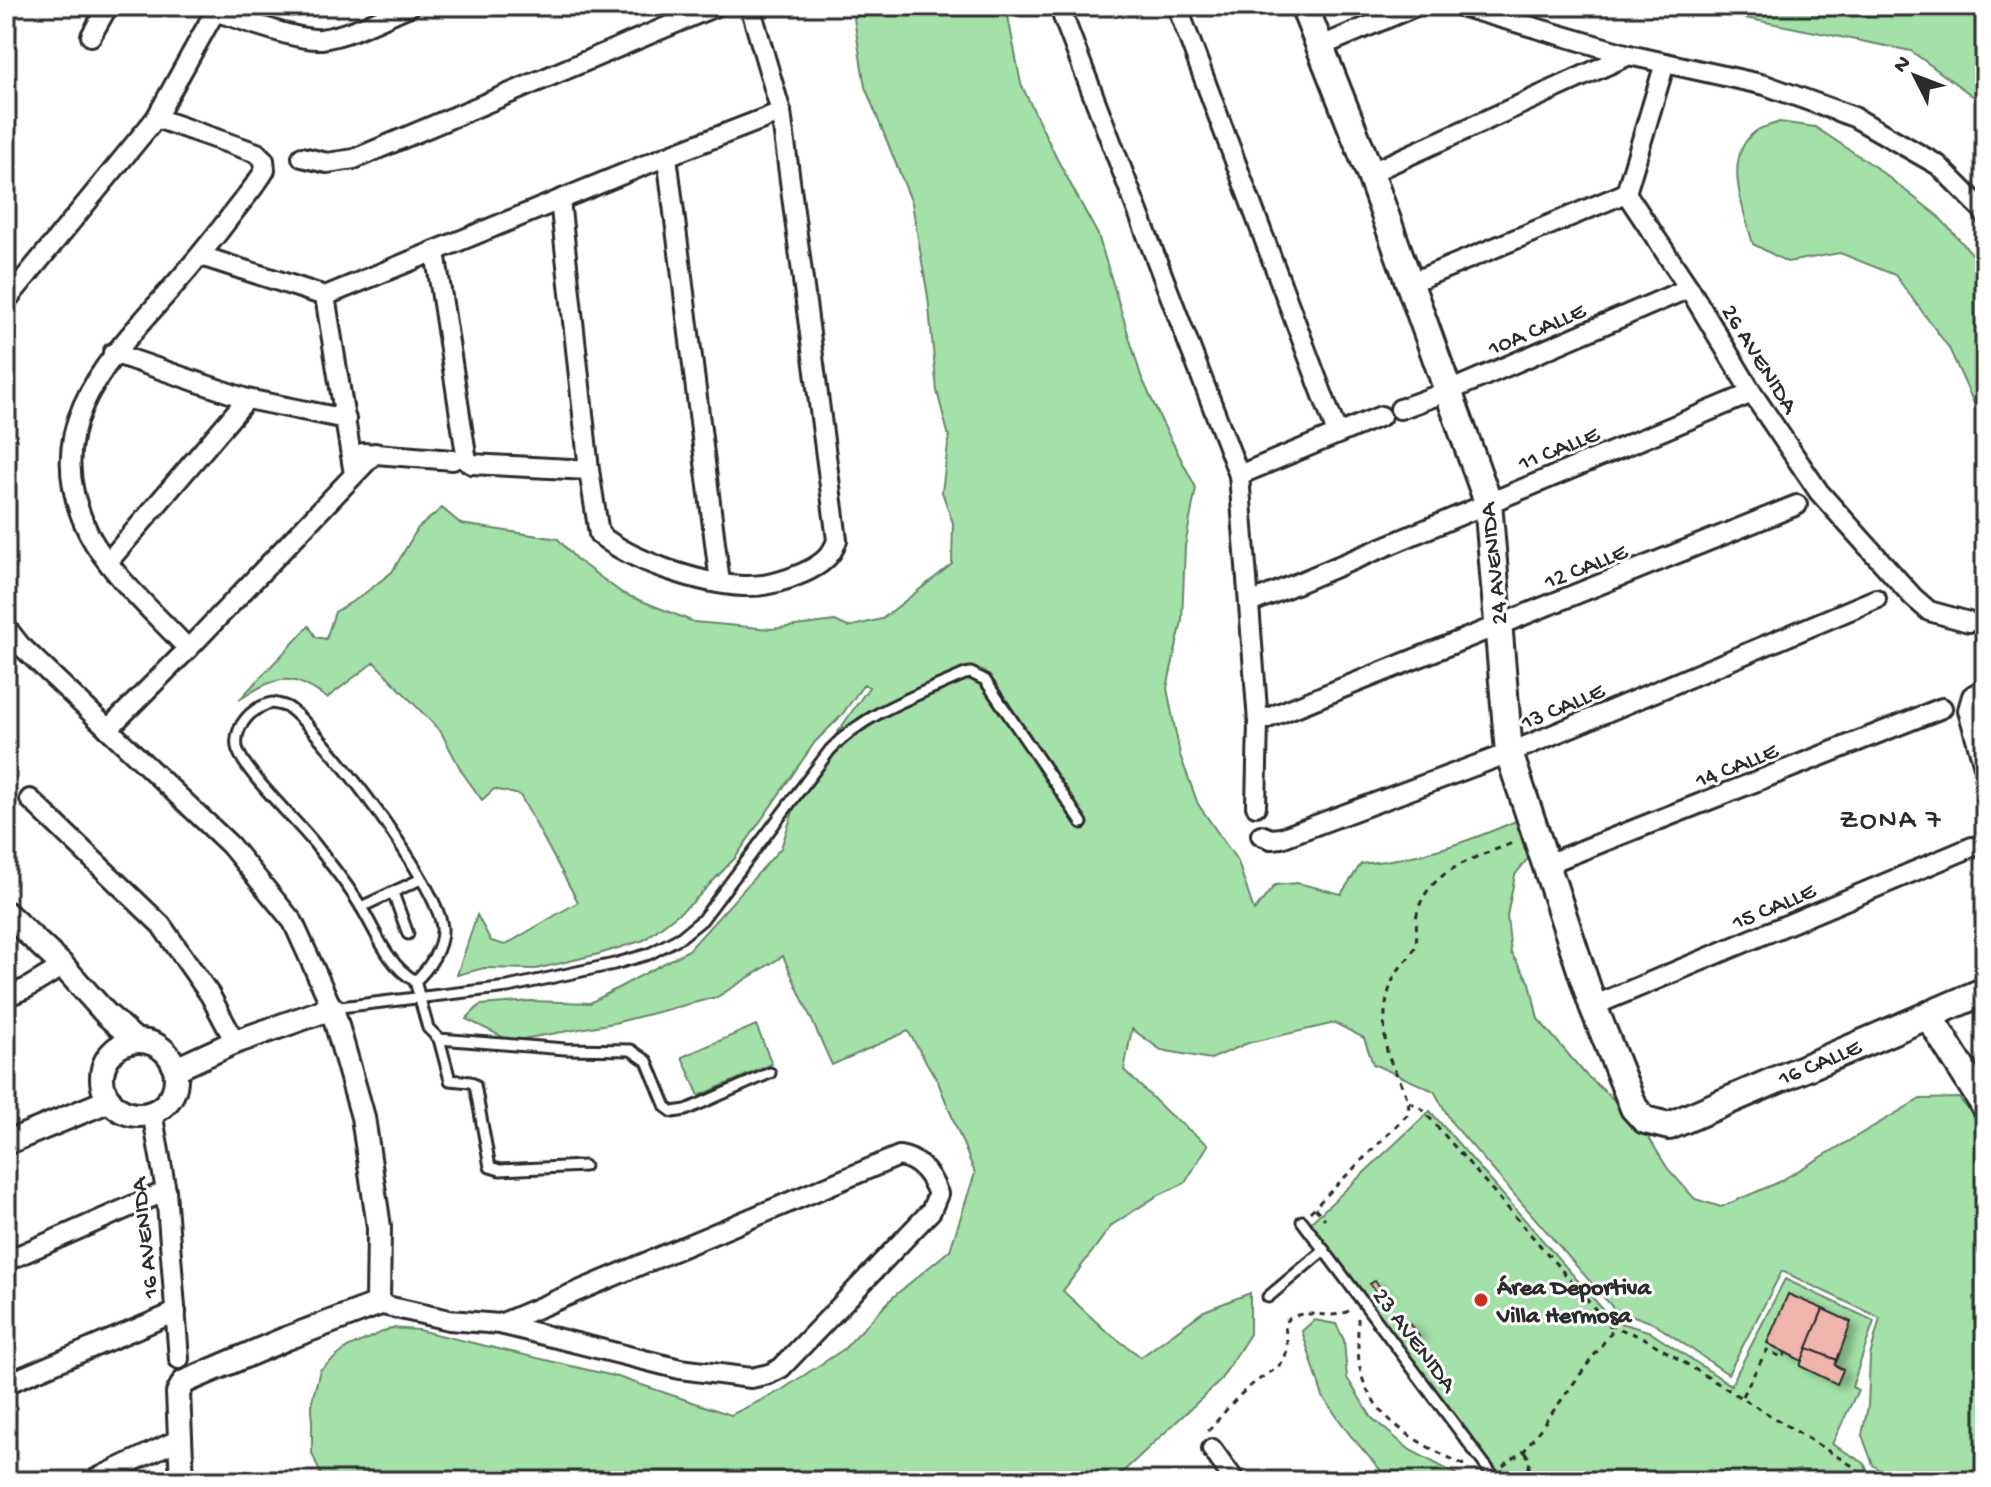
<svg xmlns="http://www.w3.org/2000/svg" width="1991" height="1487" viewBox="0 0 1991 1487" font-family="'Gochi Hand',sans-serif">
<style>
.green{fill:#a3e1a8;stroke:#67866a;stroke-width:2}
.building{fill:#efb4ab;stroke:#2b2b2b;stroke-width:2;filter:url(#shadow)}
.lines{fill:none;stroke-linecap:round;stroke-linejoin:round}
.service-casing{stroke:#2b2b2b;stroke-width:15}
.minor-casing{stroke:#2b2b2b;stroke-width:24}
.tertiary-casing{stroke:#2b2b2b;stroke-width:28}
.secondary-casing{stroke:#2b2b2b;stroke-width:32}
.path{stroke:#2b2b2b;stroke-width:3;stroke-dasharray:6 6;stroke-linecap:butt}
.service{stroke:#fff;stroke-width:9}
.minor{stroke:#fff;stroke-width:18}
.tertiary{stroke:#fff;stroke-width:22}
.secondary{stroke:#fff;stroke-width:26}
.poi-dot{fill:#c8321e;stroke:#fff;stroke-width:3}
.labels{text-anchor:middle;stroke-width:6;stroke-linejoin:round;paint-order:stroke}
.street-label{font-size:24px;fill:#2b2b2b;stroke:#fff}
.poi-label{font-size:24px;font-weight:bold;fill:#2b2b2b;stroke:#fff;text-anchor:start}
.quarter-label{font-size:28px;letter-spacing:2px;fill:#2b2b2b;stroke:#fff}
</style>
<defs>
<filter id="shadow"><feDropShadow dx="7" dy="4" stdDeviation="4" flood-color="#0004"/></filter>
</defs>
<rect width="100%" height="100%" fill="#fff"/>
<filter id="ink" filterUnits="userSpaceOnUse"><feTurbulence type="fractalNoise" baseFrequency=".0125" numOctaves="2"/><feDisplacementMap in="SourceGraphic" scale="16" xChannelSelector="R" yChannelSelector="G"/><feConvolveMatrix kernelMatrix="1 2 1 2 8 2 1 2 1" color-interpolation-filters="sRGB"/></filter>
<g filter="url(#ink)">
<g class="green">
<path d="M852 6H1006L1021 84 1057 159 1098 235 1141 376 1162 422 1196 488 1185 546 1182 621 1167 688 1180 755 1198 804 1238 862 1254 911 1275 885 1298 883 1341 894 1361 864C1421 858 1463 844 1518 820L1532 853 1515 875 1507 916 1511 953 1530 983 1538 1019 1586 1075 1610 1096 1649 1138 1668 1169 1695 1199 1721 1207 1777 1183 1920 1099 1959 1098 1985 1130V1481H1894L1873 1465 1862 1435 1868 1406 1870 1356 1880 1318 1782 1271 1728 1374 1653 1323 1614 1309 1452 1123 1434 1091 1373 1064 1364 1038 1335 1023 1248 1043 1211 1059 1161 1050 1132 1029 1124 1070 1169 1114 1208 1145 1185 1183 1157 1196 1112 1225 1063 1291 1105 1330 1141 1357 1204 1311 1250 1293V1334L1219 1382 1113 1481 323 1480 312 1453V1401L320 1370 347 1348 391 1328 418 1330 618 1377 731 1415 780 1391 844 1349 893 1297 950 1250 975 1173 938 1082 908 1031 832 1065 783 956 717 997 614 1023 511 1041 466 1019 480 1005 531 1001 590 1003 689 950 781 848 802 784 869 687 864 684 841 716 815 742 735 858 692 903 644 940 599 954 536 969 484 968 457 975 477 915 491 941 505 945 578 902 520 795 494 789 482 800 462 772 441 732 374 662 327 698C290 672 277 675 239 700L309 626 316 637 326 639 335 612 360 597 392 572 418 528 442 508 461 524 558 539 576 559 622 593 694 622 771 629 835 621 848 627 882 619 952 564 953 523 942 492 949 437 937 391 928 297 912 203 865 87Z"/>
<polygon points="1684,6 1985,6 1985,105 1911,51"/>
<path d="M1779 122 1815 127 1874 166 1938 216 1985 268V416L1977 410 1949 348 1895 275 1840 253 1787 262 1753 244C1744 210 1721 157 1756 131 1761 127 1773 125 1779 122Z"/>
<polygon points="756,1025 772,1064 699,1096 682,1057"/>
<polygon points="1430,1111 1613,1321 1648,1331 1731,1385 1785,1279 1874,1321 1852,1387 1858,1390 1832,1444 1864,1463 1872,1481 1503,1481 1309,1224"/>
<polygon points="1314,1320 1336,1324 1344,1340 1347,1378 1372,1418 1410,1450 1469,1481 1390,1481 1350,1435 1323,1397 1302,1331"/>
</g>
<g class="building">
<polygon points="1375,1281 1386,1295 1381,1298 1370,1284"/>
<polygon points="1788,1294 1823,1309 1802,1361 1767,1343"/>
<polygon points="1823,1309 1851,1322 1837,1360 1807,1348"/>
<polygon points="1408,1322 1419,1336 1413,1340 1403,1326"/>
<polygon points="1807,1348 1837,1360 1835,1365 1843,1370 1837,1384 1800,1366"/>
</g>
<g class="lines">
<defs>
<g id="service">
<path d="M272 703C278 704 284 705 289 708 325 735 439 885 442 928 443 947 429 969 415 981 386 963 378 935 361 907 348 885 330 863 314 843 297 821 241 769 237 747 234 726 252 707 272 703Z"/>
<polyline points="393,893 408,934"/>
<polyline points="361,907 421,879"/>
<polyline points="415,981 428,1028 439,1039 565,1049 631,1050 647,1061 666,1107 673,1112 686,1110 770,1073"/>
<path d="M332 1008 508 987 614 964 649 954 681 937 702 920 830 750C866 712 918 695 965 674L971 673 985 680 1082 823"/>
<polyline points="439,1039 450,1080 470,1082 475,1085 490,1167 500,1170 584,1166"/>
<polyline points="1302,1221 1497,1481"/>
<polyline points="1268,1297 1324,1250"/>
</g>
<g id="minor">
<polyline points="1059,6 1239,475 1258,722 1256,806"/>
<polyline points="1177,6 1337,433"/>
<polyline points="1460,6 1629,55 1765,85 1854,117 1938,165 1982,209 1985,215"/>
<path d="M217 12C242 19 297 41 321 39 351 35 383 17 410 6"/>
<polyline points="91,36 108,6"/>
<polyline points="1319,47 1416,6"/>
<polyline points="1665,63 1626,193 1689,288 1752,393 1819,492 1913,597 1929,611 1969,622"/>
<path d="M156 118 257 153 264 160 265 170C257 184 246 196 236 209 213 240 189 269 163 298 99 369 39 434 89 534 109 573 158 616 188 649"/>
<polyline points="667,156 720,583"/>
<polyline points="302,157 327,163 354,159 716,6"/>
<polyline points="1370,173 1629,55"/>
<path d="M560 200 589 470 599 534C631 561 701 584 743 586 763 587 785 581 803 573 819 566 832 557 837 540L781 112 750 6"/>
<polyline points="435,251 467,461 472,464 589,470"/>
<polyline points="201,256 325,296 667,156 781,112"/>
<polyline points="1410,283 1626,193"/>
<polyline points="325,296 354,474"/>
<polyline points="6,301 156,118 218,6"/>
<polyline points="113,353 247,399 346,419"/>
<polyline points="1400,409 1449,391 1689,288"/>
<polyline points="363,453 453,460"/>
<polyline points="1239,475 1381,416"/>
<polyline points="108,562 247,399"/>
<polyline points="1250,603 1752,393"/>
<polyline points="6,627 20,645 230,845 293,922 332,1008"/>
<polyline points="1985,688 1972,696 1968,710 1985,770"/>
<polyline points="1258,722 1797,505"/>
<polyline points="108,729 188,649 375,453"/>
<polyline points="30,799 161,925 210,995 235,1042"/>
<polyline points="1261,835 1271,839 1281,838 1509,753 1876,599"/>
<polyline points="1547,864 1942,708"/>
<polyline points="6,997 27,988 63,966"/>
<polyline points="1593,1006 1972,847"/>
<polyline points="152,1112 166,1191 179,1359"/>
<polyline points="6,1261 166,1191"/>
<path d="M378 1304 449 1320 500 1324 680 1369 751 1378 769 1374 781 1368 931 1211 938 1194C931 1175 920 1159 899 1156L500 1324"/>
<polyline points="6,1384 176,1312"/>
<polyline points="1212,1449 1235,1481"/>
<polyline points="91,1481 180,1439"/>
</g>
<g id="tertiary">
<polyline points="6,913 63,966 106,1014 136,1041"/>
<circle cx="139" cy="1078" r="37"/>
<polyline points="176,1069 235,1042 332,1008 363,1117 379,1227 378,1304 285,1339 184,1382 178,1393 182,1481"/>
<polyline points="6,1143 110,1100"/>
</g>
<g id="secondary">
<polyline points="1304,6 1370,173 1488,502 1509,753 1593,1006 1634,1108 1645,1120 1669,1126 1985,991"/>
<polyline points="1928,1015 1985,1106"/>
</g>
</defs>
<use href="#service" class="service-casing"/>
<use href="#minor" class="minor-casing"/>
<use href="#tertiary" class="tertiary-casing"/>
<use href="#secondary" class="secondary-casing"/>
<g class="path">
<polyline points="1409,1102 1422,1109 1609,1325 1644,1338 1856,1468 1860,1481"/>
<polyline points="1315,1208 1325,1219"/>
<path d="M1310 1212 1408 1114C1413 1097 1391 1069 1387 1051 1382 1027 1384 993 1397 972 1402 964 1412 956 1415 947 1419 936 1414 922 1418 910 1431 868 1479 857 1515 842"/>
<path d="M1358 1318C1358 1335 1357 1356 1361 1373 1373 1422 1427 1448 1469 1467"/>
<polyline points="1742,1396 1767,1350 1783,1358 1785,1352"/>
<path d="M1208 1431C1221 1417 1233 1400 1248 1388 1275 1365 1295 1369 1284 1323 1303 1303 1332 1325 1353 1308"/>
<polyline points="1525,1452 1530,1460 1528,1473 1529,1481"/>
<polyline points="1503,1466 1524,1451 1615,1327"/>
</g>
<use href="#service" class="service"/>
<use href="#minor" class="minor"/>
<use href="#tertiary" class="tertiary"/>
<use href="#secondary" class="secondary"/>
</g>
</g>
<circle class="poi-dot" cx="1481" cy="1300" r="8"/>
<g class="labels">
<g class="street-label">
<text transform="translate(1536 328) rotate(-23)" y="8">10A CALLE</text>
<text transform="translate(1761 358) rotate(58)" y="8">26 AVENIDA</text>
<text transform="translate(1558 447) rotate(-22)" y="8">11 CALLE</text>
<text transform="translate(1492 564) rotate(-96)" y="8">24 AVENIDA</text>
<text transform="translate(1585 565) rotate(-22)" y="8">12 CALLE</text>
<text transform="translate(1562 705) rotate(-23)" y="8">13 CALLE</text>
<text transform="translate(1736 764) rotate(-22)" y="8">14 CALLE</text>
<text transform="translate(1773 905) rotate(-23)" y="8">15 CALLE</text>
<text transform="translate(1819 1061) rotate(-23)" y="8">16 CALLE</text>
<text transform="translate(143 1238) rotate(-96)" y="8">16 AVENIDA</text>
<text transform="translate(1416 1339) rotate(53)" y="8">23 AVENIDA</text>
</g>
<g class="poi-label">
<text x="1497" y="1294">Área Deportiva<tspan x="1497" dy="28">Villa Hermosa</tspan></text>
</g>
<g class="quarter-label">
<text x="1891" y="827">ZONA 7</text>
</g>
</g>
<rect width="1991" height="1487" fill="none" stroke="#fff" stroke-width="32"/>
<rect x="16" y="16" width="1959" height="1455" fill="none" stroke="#2b2b2b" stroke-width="3" filter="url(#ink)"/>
<g transform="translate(1915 76) rotate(312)" stroke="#ffffff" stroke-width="6" paint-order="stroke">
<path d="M0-6L14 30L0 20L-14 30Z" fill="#2b2b2b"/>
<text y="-12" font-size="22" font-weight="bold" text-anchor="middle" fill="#2b2b2b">N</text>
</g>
</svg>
